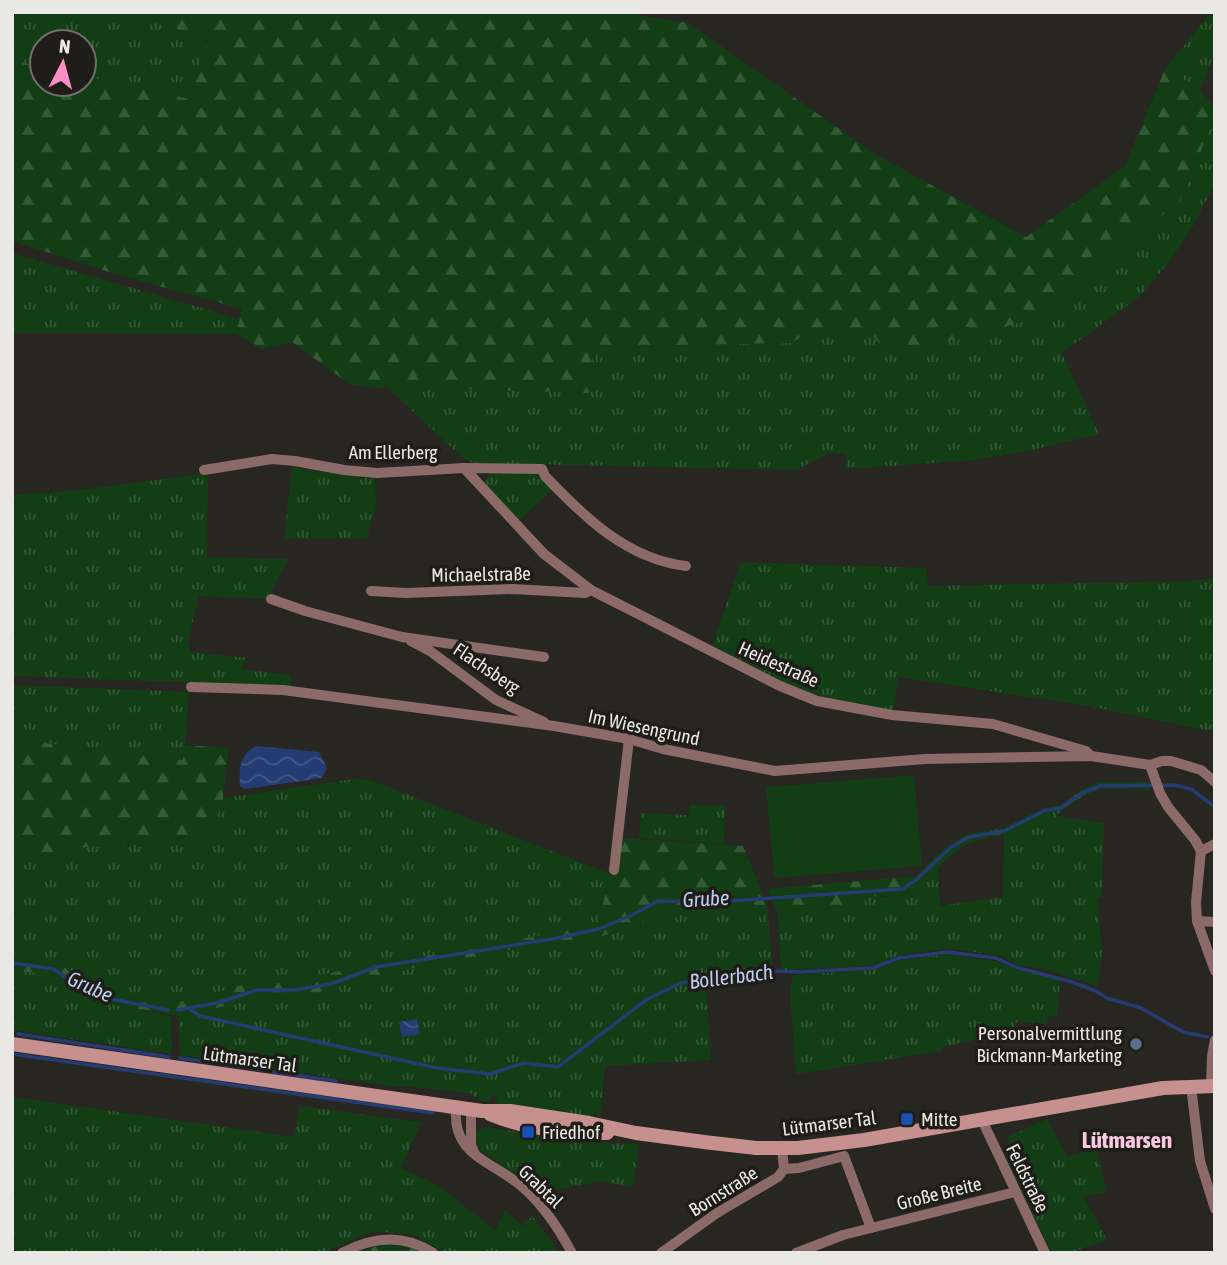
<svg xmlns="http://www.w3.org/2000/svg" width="1227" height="1265" viewBox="0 0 1227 1265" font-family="'Asap Condensed',sans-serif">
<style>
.grass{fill:url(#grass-tufts);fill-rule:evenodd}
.forest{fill:url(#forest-firs)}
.pitch{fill:#123d15}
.water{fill:url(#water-waves)}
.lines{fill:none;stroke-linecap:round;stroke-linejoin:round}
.stream{stroke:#243c72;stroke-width:3.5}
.minor{stroke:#8c6a68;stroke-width:10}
.secondary{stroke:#c6908e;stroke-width:14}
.service-dot{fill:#5c6f8a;stroke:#1f1d18;stroke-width:2.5}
.transit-dot{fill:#1a4fb4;stroke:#1f1d18;stroke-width:2.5}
.labels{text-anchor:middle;stroke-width:7;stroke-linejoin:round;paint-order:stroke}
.street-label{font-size:19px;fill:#e9e8e4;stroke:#1f1d18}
.poi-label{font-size:19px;fill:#e9e8e4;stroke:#1f1d18;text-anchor:start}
.water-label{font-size:21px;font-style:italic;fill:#bccdef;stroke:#1f1d18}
.quarter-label{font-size:23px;font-weight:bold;fill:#f9cadf;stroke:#1f1d18}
</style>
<defs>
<pattern id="grass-tufts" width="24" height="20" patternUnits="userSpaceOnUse" patternTransform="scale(1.75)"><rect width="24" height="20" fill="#123d15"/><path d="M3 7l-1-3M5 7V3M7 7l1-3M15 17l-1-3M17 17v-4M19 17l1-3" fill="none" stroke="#345937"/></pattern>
<pattern id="forest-firs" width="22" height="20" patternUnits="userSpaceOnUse" patternTransform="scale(1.75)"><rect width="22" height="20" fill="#123d15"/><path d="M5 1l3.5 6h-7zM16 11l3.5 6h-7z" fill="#345937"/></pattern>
<pattern id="water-waves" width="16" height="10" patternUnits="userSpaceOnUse" patternTransform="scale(1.75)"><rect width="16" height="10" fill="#243c72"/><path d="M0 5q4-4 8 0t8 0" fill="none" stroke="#445886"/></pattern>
</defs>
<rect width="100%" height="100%" fill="#282621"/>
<g class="grass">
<polygon points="12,12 116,12 209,38 190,100 84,76 84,42 42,42 42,67 12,60"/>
<polygon points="1211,12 1215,12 1215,50 1201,90 1165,69"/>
<polygon points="1215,117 1215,183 1192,228 1167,265 1139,297 1062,353 1099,434 1023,452 974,460 846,469 846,454 830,453 796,470 475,463 465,460 387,387 590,393 593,347 792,343 811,330 872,335 1180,201"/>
<polygon points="12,253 240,319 236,334 12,333"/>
<polygon points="292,467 375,479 376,504 367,539 284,539"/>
<polygon points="491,472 538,474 554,488 519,521 484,483"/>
<polygon points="208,473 207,557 288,559 267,599 199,596 188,643 191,652 246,658 242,669 291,675 291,686 12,676 12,495 80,490"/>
<polygon points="741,562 926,568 928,586 1191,581 1215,578 1215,732 1088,706 899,677 893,711 818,696 779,680 712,646"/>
<polygon points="12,685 189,692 184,760 12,739"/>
<polygon points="354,779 370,780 610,874 598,924 462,951 365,965 300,980 277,983 265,980 172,1004 140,1002 121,999 88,987 65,968 12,956 12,843 21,843 44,857 79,848 212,834 223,798"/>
<path d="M1099 782H1148L1151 790 1101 789 1085 795 1055 816 1104 823 1102 896 1097 899 1102 951 1098 986 1040 968 1016 965 1003 956 946 948 897 956 872 966 781 970 777 911 865 906V896L890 897 938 868 933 859 949 845 967 834 1004 828 1044 808 1061 805 1081 790ZM1004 835 1003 897 940 906 938 868C966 841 967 842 1004 835Z"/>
<polygon points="690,805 725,806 724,844 639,838 641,813 689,815"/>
<polygon points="767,905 773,973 706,981 711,1060 605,1066 600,1117 594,1114 593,1118 546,1111 535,1107 531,1108 496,1103 497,1096 491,1095 490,1102 481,1101 470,1093 405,1086 397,1087 180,1055 178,1016 257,999 302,998 358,979 501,951 603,936 634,926 668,907"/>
<polygon points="946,954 995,961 1015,969 1039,973 1060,980 1057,1016 1048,1016 1047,1024 1016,1022 1014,1031 942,1047 942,1051 796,1074 790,992 793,975 873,970 899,961"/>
<polygon points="12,969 46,975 99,1002 171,1016 172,1054 12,1030"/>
<polygon points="12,1097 294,1137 300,1106 421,1122 401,1168 439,1186 495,1230 505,1210 522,1226 532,1216 554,1244 557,1253 445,1253 413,1235 375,1231 324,1252 12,1253"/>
<polygon points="1047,1119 1067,1156 1096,1149 1107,1192 1084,1197 1107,1240 1069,1253 1052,1253 1006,1160 1017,1155 1007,1137"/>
<polygon points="486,1127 582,1142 639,1144 633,1187 601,1181 540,1193 481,1150 475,1141 476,1130"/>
</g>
<g class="forest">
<path d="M116 12H620L688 23 875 154 1026 237 1125 166 1165 69C1184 80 1213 92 1215 117L1180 201 1040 315 993 331 921 346 881 345 872 335 811 330 792 343 593 347 591 393 397 387 376 388 349 384 292 342 263 349 236 334 242 309 112 273 12 241V60L42 67V84H84V76L190 99 209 38Z"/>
<polygon points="12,739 183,760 184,745 229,748 223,798 212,834 79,848 44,857 21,843 12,843"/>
<polygon points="622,838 743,846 767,905 668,907 634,926 603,936 501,951 358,979 302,998 257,999 178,1016 99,1002 46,975 12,969 12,956 65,968 89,987 121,999 140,1002 172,1004 265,979 277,983 300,980 365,965 462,951 598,924 610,874 617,876"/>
<path d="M933 859 938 868C913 895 902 897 865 896V906L777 911 767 889 916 876Z"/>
<polygon points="390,1243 409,1246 424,1253 352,1253"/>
</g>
<polygon class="pitch" points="914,775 922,866 774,878 766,787"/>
<g class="water">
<path d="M256 746 319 752 327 768 322 778 245 789 240 786C239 768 239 755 256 746Z"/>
<polygon points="417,1019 420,1034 402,1037 399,1022"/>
</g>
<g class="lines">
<g class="stream">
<polyline points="12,963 54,969 76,985 107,998 168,1010"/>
<polyline points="178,1010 217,1003 257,990 295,990 331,984 376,967 552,939 599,929 632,915 658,901 716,902 902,889 916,880 950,848 969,837 1004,831 1046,810 1061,808 1082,793 1100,786 1174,785 1191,789 1215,807"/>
<polyline points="191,1010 200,1016 437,1068 490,1074 524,1063 558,1067 646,1000 681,983 773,971 800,972 873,968 899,958 947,952 996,958 1015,967 1072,982 1096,991 1107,998 1141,1008 1183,1032 1208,1037"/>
<polyline points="18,1034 169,1057"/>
<polyline points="12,1054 433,1113"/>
<polyline points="180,1058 263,1070"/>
<polyline points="273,1072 336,1081"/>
</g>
<g class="minor">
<polyline points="464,468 544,554 591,590 780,686 817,701 892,715 993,724 1086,751 1091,756"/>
<path d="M204 470 272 459 295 461 344 470 377 473 464 468 542 469 545 476C584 517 627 559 686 566"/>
<polyline points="371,591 406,593 512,589 585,593 591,590"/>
<polyline points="271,599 305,611 402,637 544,657"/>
<polyline points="411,641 430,651 496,700 544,722"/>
<polyline points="191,687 283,690 554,726 629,739 663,749 775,771 925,759 1091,756 1150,765 1162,761 1171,761 1201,770 1215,782"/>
<polyline points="1150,765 1160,793 1168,807 1195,840 1201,851 1196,902 1197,921 1215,971"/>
<polyline points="1201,851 1215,844"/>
<polyline points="614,870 629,739"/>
<polyline points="1197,921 1215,922"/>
<polyline points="1211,1085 1212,1056 1215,1040"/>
<polyline points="1191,1086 1200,1161 1215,1209"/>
<path d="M456 1107C452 1156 489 1159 520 1185 542 1203 558 1227 572 1253"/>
<polyline points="471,1110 471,1145 475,1154"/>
<polyline points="981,1118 1045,1253"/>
<polyline points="784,1169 799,1168 844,1156 871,1228"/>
<path d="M342 1253C372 1237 403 1233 433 1253"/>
<polyline points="661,1253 717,1213 778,1177 784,1169 782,1149"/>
<polyline points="796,1253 843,1235 1015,1192"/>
</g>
<g class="secondary">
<polyline points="12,1044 482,1111 510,1111 589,1123 636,1133 704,1142 756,1148 798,1148 864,1140 1163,1088 1215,1086"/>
<path d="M490 1114C525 1129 569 1133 607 1133"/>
</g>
</g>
<circle class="service-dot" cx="1136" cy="1044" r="7"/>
<g class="transit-dot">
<rect x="900" y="1112" width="14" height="14" rx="3.5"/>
<rect x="521" y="1125" width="14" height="14" rx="3.5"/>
</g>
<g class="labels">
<g class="street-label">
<text x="393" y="459">Am Ellerberg</text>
<text transform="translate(481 574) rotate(-1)" y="7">Michaelstraße</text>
<text transform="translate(779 664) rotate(24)" y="7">Heidestraße</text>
<text transform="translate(487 668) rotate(34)" y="7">Flachsberg</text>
<text transform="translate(644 727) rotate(12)" y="7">Im Wiesengrund</text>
<text transform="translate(250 1059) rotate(8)" y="7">Lütmarser Tal</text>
<text transform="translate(829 1123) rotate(-7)" y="7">Lütmarser Tal</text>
<text transform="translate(1028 1178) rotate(64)" y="7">Feldstraße</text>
<text transform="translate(541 1186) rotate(44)" y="7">Grabtal</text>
<text transform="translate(723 1191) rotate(-32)" y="7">Bornstraße</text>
<text transform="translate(939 1193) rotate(-14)" y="7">Große Breite</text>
</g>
<g class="poi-label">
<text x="1122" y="1040" text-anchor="end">Personalvermittlung<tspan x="1122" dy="22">Bickmann-Marketing</tspan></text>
<text x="921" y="1126">Mitte</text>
<text x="542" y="1139">Friedhof</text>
</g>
<g class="water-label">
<text transform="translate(706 899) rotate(-3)" y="7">Grube</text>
<text transform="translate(731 977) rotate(-7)" y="7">Bollerbach</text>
<text transform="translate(90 987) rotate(24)" y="7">Grube</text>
</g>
<g class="quarter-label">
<text x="1127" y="1148">Lütmarsen</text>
</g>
</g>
<rect width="1227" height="1265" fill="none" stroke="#e9e8e4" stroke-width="28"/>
<g transform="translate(63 63) rotate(6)"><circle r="33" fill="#1f1d18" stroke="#706e6a" stroke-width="2"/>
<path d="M0-5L12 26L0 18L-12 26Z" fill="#fb8fc5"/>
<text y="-10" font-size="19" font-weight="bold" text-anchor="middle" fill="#e9e8e4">N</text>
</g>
</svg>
